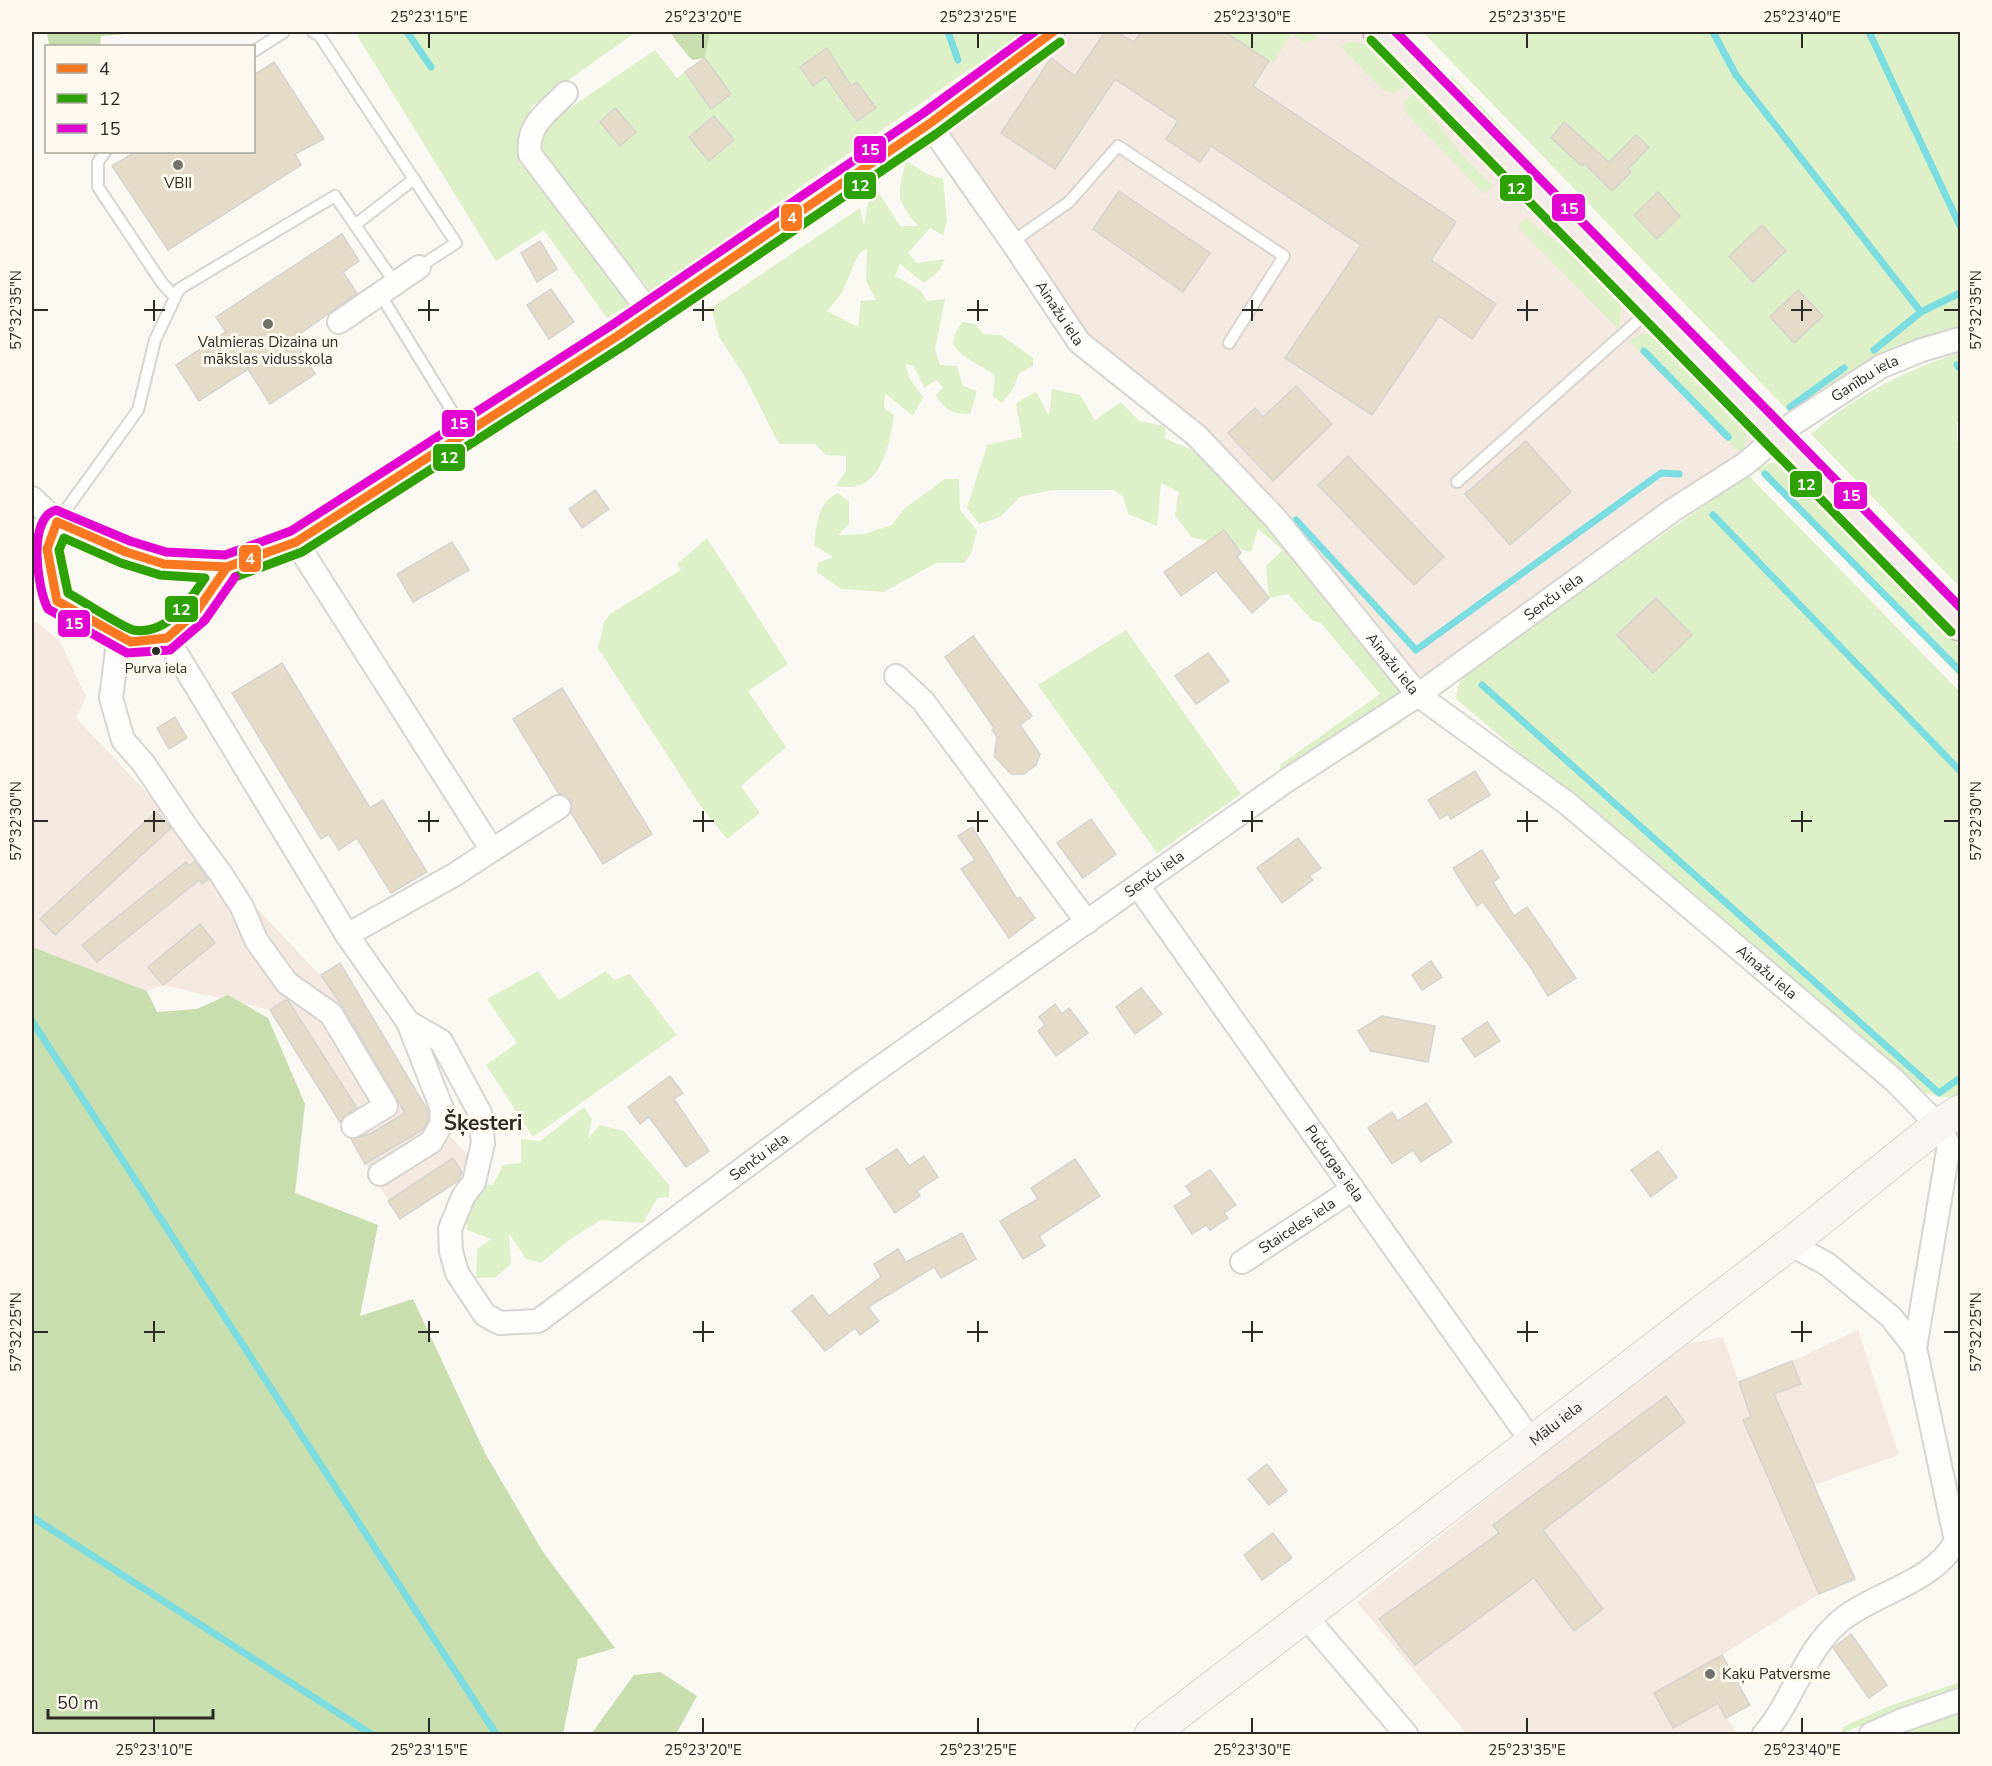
<svg xmlns="http://www.w3.org/2000/svg" width="1992" height="1766" viewBox="0 0 1992 1766" font-family="'Nunito Sans',sans-serif">
<style>
.industrial{fill:#f3e9e0}
.green{fill:#ddf0c7;fill-rule:evenodd}
.forest{fill:#c8deae}
.lines{fill:none;stroke-linecap:round;stroke-linejoin:round}
.stream{stroke:#7bdddf;stroke-width:7}
.building{fill:#e4dcc8;stroke:#d4d3ce;stroke-width:1.5}
.lane-casing{stroke:#d7d5d1;stroke-width:14}
.street-casing{stroke:#d7d5d1;stroke-width:26}
.secondary-casing{stroke:#d7d5d1;stroke-width:34}
.primary-casing{stroke:#beb4ac;stroke-width:36}
.lane{stroke:#fefefd;stroke-width:10}
.street{stroke:#fefefd;stroke-width:22}
.secondary{stroke:#f8f5f3;stroke-width:32}
.primary{stroke:#f2ece9;stroke-width:33}
.bus-1-casing{stroke:#fdf9ef;stroke-width:14}
.bus-2-casing{stroke:#fdf9ef;stroke-width:14}
.bus-3-casing{stroke:#fdf9ef;stroke-width:14}
.bus-1{stroke:#fb7822;stroke-width:9}
.bus-2{stroke:#2da105;stroke-width:9}
.bus-3{stroke:#e205d1;stroke-width:9}
.ticks{fill:none;stroke:#2b2a26;stroke-width:2}
.poi-dot{fill:#73726d;stroke:#fdf9ef;stroke-width:2}
.bus-dot{fill:#2b2a26;stroke:#fdf9ef;stroke-width:2}
.labels{text-anchor:middle;stroke-width:6;stroke-linejoin:round;paint-order:stroke}
.bus-label{font-size:14px;fill:#2b2a26;stroke:#fdf9ef}
.poi-label{font-size:15px;fill:#2b2a26;stroke:#fdf9ef}
.street-label{font-size:15px;fill:#2b2a26;stroke:#fdf9ef}
.district-label{font-size:21px;font-weight:bold;fill:#2b2a26;stroke:#fdf9ef}
.line-badge{stroke:#fdf9ef;stroke-width:2}
.badge-label{font-size:16px;text-anchor:middle;font-weight:bold;fill:#fff}
.neatline{fill:none;stroke:#2b2a26;stroke-width:2}
.ticks-label{font-size:15px;text-anchor:middle;fill:#2b2a26}
</style>
<rect width="100%" height="100%" fill="#faf8f2"/>
<g class="industrial">
<polygon points="1053,32 1380,32 1779,438 1418,695 1275,518 1079,342 929,124"/>
<polygon points="32,619 60,641 86,697 76,718 320,975 340,963 436,1122 474,1161 461,1169 465,1176 400,1219 270,1010 163,985 147,991 32,947"/>
<polygon points="1858,1330 1899,1455 1814,1485 1855,1579 1819,1594 1722,1655 1750,1705 1727,1718 1737,1734 1467,1734 1357,1602 1681,1345 1723,1337 1739,1382 1792,1361"/>
</g>
<g class="green">
<polygon points="355,32 636,32 532,106 524,128 634,302 607,318 544,230 496,261"/>
<polygon points="710,32 1029,32 964,73 651,291 545,161 541,141 551,121 655,50 677,78 705,58"/>
<polygon points="1225,32 1314,32 1318,35 1314,40 1305,43 1291,34 1273,63"/>
<polygon points="1423,32 1960,32 1960,335 1794,417"/>
<path d="M1349 42C1375 41 1391 68 1407 85L1394 93 1383 90 1341 47Z"/>
<polygon points="1450,74 1685,319 1679,319 1453,81"/>
<polygon points="1414,94 1467,161 1493,186 1484,194 1406,113 1404,102"/>
<path d="M906 161 929 175 943 179 947 221 943 235 930 228 908 253 917 263 945 259 939 271 924 283 900 264 895 276 920 290 927 301 945 299 935 350 940 365 957 366 963 386 977 391 970 414C954 414 944 410 936 395L943 387 936 380 924 388 914 366 905 364 910 379 923 397 913 416 885 393 884 408 894 415C889 448 881 495 836 486L846 471V456L826 455 815 444H779L744 375 719 337 711 308 860 208 864 225 868 203 879 193 900 226H918C894 197 898 197 906 161ZM867 248 866 281 876 300 861 301 858 327 827 311 842 293 858 255Z"/>
<path d="M1526 218C1548 237 1607 276 1619 302 1622 309 1621 322 1618 329L1518 227Z"/>
<path d="M962 322 975 324 983 334 1001 335 1033 358V366L1019 373 1014 387 1002 403 993 396 995 376C981 364 962 359 953 344L955 334Z"/>
<path d="M1644 333 1655 335 1742 423C1749 434 1747 443 1741 454L1629 340Z"/>
<path d="M1960 353V421L1957 422V441L1960 442V587L1811 434C1853 397 1906 369 1960 353Z"/>
<polygon points="1052,389 1080,395 1095,420 1121,402 1139,421 1165,426 1166,439 1200,453 1403,669 1402,722 1349,756 1319,747 1281,778 1280,765 1380,694 1321,623 1312,620 1288,594 1269,598 1266,566 1283,550 1258,529 1251,552 1191,537 1175,515 1179,492 1161,483 1157,526 1128,514 1123,496 1114,490 1052,490 1020,497 1000,517 979,524 967,508 987,445 1022,437 1016,403 1036,392 1049,416"/>
<polygon points="1772,463 1784,466 1960,647 1960,677 1756,468"/>
<path d="M1748 475 1960 692V1096C1943 1099 1932 1097 1917 1088L1456 699 1459 683 1468 671Z"/>
<path d="M945 479H959L960 510 977 531 971 554 964 563H936L884 592 841 589 817 572 818 563 833 557 814 545C817 525 817 502 838 493L849 502V524L838 535 864 534 892 525 905 508Z"/>
<polygon points="707,538 788,664 748,691 786,747 741,786 760,813 727,839 697,801 598,648 604,622 610,614 681,570 677,564"/>
<polygon points="1126,630 1241,794 1157,853 1038,685"/>
<polygon points="538,971 559,1000 606,971 614,980 630,974 677,1035 533,1137 486,1065 517,1043 487,999"/>
<polygon points="584,1107 592,1120 588,1139 600,1125 624,1131 669,1185 669,1197 657,1198 643,1223 601,1220 572,1238 541,1263 526,1259 509,1233 511,1264 496,1277 476,1278 477,1249 491,1239 467,1230 467,1207 481,1184 493,1185 503,1165 521,1163 521,1139 540,1141"/>
<polygon points="1960,1682 1960,1689 1894,1711 1841,1734 1843,1727 1892,1705"/>
<polygon points="1960,1713 1960,1732 1953,1734 1899,1734"/>
</g>
<g class="forest">
<polygon points="47,32 126,32 126,34 101,36 100,46 49,46"/>
<polygon points="671,32 710,32 705,58 692,60 675,40"/>
<polygon points="32,947 147,991 157,1012 197,1009 228,995 268,1018 305,1104 295,1193 378,1225 360,1316 413,1299 485,1453 543,1552 615,1648 578,1659 563,1734 32,1734"/>
<polygon points="660,1672 697,1696 676,1734 591,1734 634,1675"/>
</g>
<g class="lines">
<g class="stream">
<polyline points="407,32 431,67"/>
<polyline points="948,32 958,60"/>
<polyline points="1713,32 1736,75 1921,312"/>
<polyline points="1869,32 1960,226"/>
<polyline points="1874,350 1921,312 1960,293"/>
<polyline points="1644,351 1728,437"/>
<polyline points="1957,365 1960,369"/>
<polyline points="1790,407 1844,368"/>
<polyline points="1765,474 1960,671"/>
<polyline points="1713,515 1960,771"/>
<polyline points="1296,520 1416,650 1661,473 1679,474"/>
<polyline points="1482,685 1939,1093 1960,1078"/>
<polyline points="32,1021 496,1734"/>
<polyline points="32,1517 371,1734"/>
</g>
</g>
<g class="building">
<polygon points="1105,32 1117,32 1134,42 1141,32 1225,32 1269,61 1253,86 1456,222 1431,260 1496,304 1472,339 1439,316 1372,415 1285,358 1361,245 1211,146 1200,162 1166,139 1178,121 1115,79 1055,169 1001,133 1051,58 1075,76"/>
<polygon points="827,48 851,86 857,82 876,108 857,121 826,77 813,86 800,67"/>
<polygon points="705,58 731,94 711,109 685,72"/>
<polygon points="274,62 324,139 295,154 301,165 168,250 112,166 135,152 254,152 254,75"/>
<polygon points="615,108 636,132 620,146 600,122"/>
<polygon points="714,116 734,140 709,161 689,137"/>
<polygon points="1564,122 1609,162 1636,135 1649,147 1628,169 1631,172 1612,191 1584,163 1582,166 1551,138"/>
<polygon points="1119,191 1210,253 1183,292 1093,229"/>
<polygon points="1658,192 1680,216 1657,239 1634,215"/>
<polygon points="1762,225 1786,251 1753,282 1729,256"/>
<polygon points="342,234 359,261 343,272 357,293 293,339 315,374 270,404 248,369 199,401 176,365 226,332 216,317"/>
<polygon points="540,241 557,269 537,282 521,253"/>
<polygon points="551,289 574,322 549,339 527,305"/>
<polygon points="1798,290 1823,316 1794,343 1770,317"/>
<polygon points="1296,386 1332,424 1273,481 1228,433 1255,408 1263,417"/>
<polygon points="1526,441 1571,492 1510,545 1465,494"/>
<polygon points="1348,456 1444,557 1414,585 1318,485"/>
<polygon points="595,490 609,509 582,528 569,509"/>
<polygon points="1224,530 1241,553 1237,557 1269,598 1252,613 1216,571 1181,596 1164,572"/>
<polygon points="452,542 469,570 413,602 397,574"/>
<polygon points="1656,598 1692,635 1653,673 1617,635"/>
<polygon points="973,636 1032,716 1020,725 1040,754 1036,765 1024,774 1011,774 994,756 997,737 992,730 994,728 945,657"/>
<polygon points="1208,653 1229,681 1196,704 1175,676"/>
<polygon points="282,663 370,808 383,800 427,872 391,893 357,838 339,850 329,834 321,839 232,693"/>
<polygon points="562,688 652,834 603,864 571,813 571,800 559,794 513,719"/>
<polygon points="175,717 187,738 169,749 157,728"/>
<polygon points="1475,771 1490,795 1451,819 1448,814 1440,819 1428,800"/>
<polygon points="156,812 171,828 55,935 40,919"/>
<polygon points="1091,819 1116,854 1083,878 1057,843"/>
<polygon points="972,827 1017,899 1020,897 1035,918 1009,938 961,869 975,860 958,836"/>
<polygon points="1298,838 1321,868 1309,876 1313,880 1282,903 1257,868"/>
<polygon points="1482,850 1499,878 1493,882 1514,916 1527,907 1576,978 1548,996 1531,968 1483,902 1477,906 1453,868"/>
<polygon points="195,861 208,879 202,884 199,880 97,962 82,945 186,862 189,866"/>
<polygon points="200,924 215,943 163,985 148,967"/>
<polygon points="1431,961 1442,977 1422,990 1412,975"/>
<polygon points="340,963 428,1111 428,1121 422,1130 365,1164 351,1139 372,1133 405,1113 343,1007 321,975"/>
<polygon points="1141,988 1162,1014 1135,1034 1116,1007"/>
<polygon points="287,999 357,1108 346,1115 340,1122 270,1010"/>
<polygon points="1055,1004 1062,1014 1069,1008 1088,1033 1056,1056 1038,1031 1045,1025 1039,1017"/>
<polygon points="1382,1016 1435,1026 1428,1062 1371,1051 1358,1031"/>
<polygon points="1487,1022 1500,1041 1475,1057 1462,1039"/>
<polygon points="670,1076 683,1093 674,1099 709,1151 686,1167 649,1117 640,1124 628,1107"/>
<polygon points="1426,1103 1452,1142 1421,1162 1413,1150 1392,1164 1368,1128 1392,1112 1398,1121"/>
<polygon points="897,1149 909,1166 924,1156 938,1177 917,1191 920,1196 895,1213 866,1169"/>
<polygon points="1658,1151 1677,1177 1651,1197 1631,1170"/>
<polygon points="453,1158 462,1172 458,1181 400,1219 388,1201"/>
<polygon points="1075,1159 1100,1196 1039,1236 1045,1246 1023,1259 1000,1221 1038,1199 1031,1188"/>
<polygon points="1210,1170 1236,1205 1224,1213 1228,1218 1210,1230 1206,1225 1192,1234 1174,1206 1192,1195 1186,1186"/>
<polygon points="962,1233 976,1259 941,1278 934,1267 868,1307 879,1321 860,1335 855,1328 825,1351 792,1311 812,1295 829,1316 881,1277 874,1264 898,1249 906,1262"/>
<polygon points="1792,1361 1801,1384 1774,1394 1855,1579 1819,1594 1743,1420 1751,1417 1739,1382"/>
<polygon points="1666,1396 1685,1422 1543,1530 1603,1609 1574,1631 1534,1578 1415,1665 1379,1619 1499,1533 1493,1525"/>
<polygon points="1267,1464 1287,1491 1269,1505 1248,1479"/>
<polygon points="1273,1533 1292,1558 1262,1580 1244,1555"/>
<polygon points="1851,1634 1887,1685 1869,1698 1833,1648"/>
<polygon points="1722,1655 1750,1705 1726,1718 1718,1703 1673,1728 1654,1693"/>
</g>
<g class="lines">
<defs>
<g id="lane">
<polyline points="313,32 319,35 456,243 419,267"/>
<polyline points="254,51 284,32"/>
<polyline points="105,152 98,162 98,187 162,283 175,297"/>
<polyline points="355,225 414,179"/>
<polyline points="1012,242 1069,202 1118,146 1284,256 1229,343"/>
<polyline points="380,294 466,434"/>
<polyline points="1457,482 1650,310"/>
<polyline points="57,522 138,410 155,340 179,289 335,196 395,283"/>
</g>
<g id="street">
<path d="M566 93C548 112 526 125 530 154L651 314"/>
<path id="s1" d="M929 124 1012 242 1079 342 1197 436 1275 518 1418 695 1568 804 1894 1080 1938 1125 1949 1145 1915 1348"/>
<polyline points="339,322 419,267"/>
<polyline points="32,498 57,522 126,552 164,564 227,567 296,542 619,335 929,124 1053,32"/>
<polyline points="57,522 47,549 57,601 131,642 167,638 196,612 227,567"/>
<polyline points="296,542 492,850 454,875 347,935"/>
<polyline points="119,635 111,698 123,740 144,764 187,828 221,874 242,907 256,940 287,983 331,1014 386,1106 353,1126"/>
<polyline points="167,638 347,935 408,1022 442,1109 441,1125 431,1142 380,1174"/>
<polyline points="896,676 923,701 1087,922"/>
<polyline points="492,850 559,807"/>
<path id="s2" d="M1138 886 1532 1442"/>
<path id="s3" d="M408 1022 441 1041 480 1113 483 1143 474 1182 463 1197 450 1229 451 1251 457 1273 485 1315 500 1323 538 1321 865 1078 1286 781 1418 695 1673 510 1745 464 1794 423 1882 366 1922 350 1960 339"/>
<path id="s4" d="M1242 1262 1353 1189"/>
<polyline points="1307,1618 1406,1734"/>
<path d="M1764 1734C1793 1701 1803 1653 1840 1621 1875 1592 1934 1583 1956 1541L1915 1348 1891 1317 1827 1264 1790 1244"/>
<polyline points="1871,1734 1900,1721 1960,1700"/>
</g>
<g id="secondary">
<path id="s5" d="M1151 1734 1790 1244 1938 1125 1960 1111"/>
</g>
<polyline id="primary" points="1380,32 1960,624"/>
</defs>
<use href="#lane" class="lane-casing"/>
<use href="#street" class="street-casing"/>
<use href="#secondary" class="secondary-casing"/>
<use href="#primary" class="primary-casing"/>
<use href="#lane" class="lane"/>
<use href="#street" class="street"/>
<use href="#secondary" class="secondary"/>
<use href="#primary" class="primary"/>
<defs>
<g id="bus-1">
<polyline points="57,522 47,549 57,601 131,642 167,638 196,612 227,567 296,542 619,335 929,124 1053,32"/>
<polyline points="57,522 126,552 164,564 227,567 268,552"/>
</g>
<g id="bus-2">
<polyline points="1371,40 1951,632"/>
<path d="M64 538 121 563 160 575 205 578C189 601 167 636 133 630 122 627 81 600 68 593L59 550Z"/>
<polyline points="235,577 302,552 625,345 936,134 1060,42"/>
</g>
<g id="bus-3">
<polyline points="1396,32 1960,607"/>
<path d="M235 577 205 620 170 650 127 653 48 609C37 588 27 518 56 510L130 541 166 552 225 555 291 531 612 325 922 114 1034 32"/>
</g>
</defs>
<use href="#bus-1" class="bus-1-casing"/>
<use href="#bus-2" class="bus-2-casing"/>
<use href="#bus-3" class="bus-3-casing"/>
<use href="#bus-1" class="bus-1"/>
<use href="#bus-2" class="bus-2"/>
<use href="#bus-3" class="bus-3"/>
</g>
<path class="ticks" d="M429 33V48M703 33V48M978 33V48M1252 33V48M1527 33V48M1802 33V48M154 300V321M429 300V321M703 300V321M978 300V321M1252 300V321M1527 300V321M1802 300V321M33 310H48M144 310H165M418 310H439M693 310H714M967 310H988M1242 310H1263M1517 310H1538M1791 310H1812M1944 310H1959M154 811V832M429 811V832M703 811V832M978 811V832M1252 811V832M1527 811V832M1802 811V832M33 821H48M144 821H165M418 821H439M693 821H714M967 821H988M1242 821H1263M1517 821H1538M1791 821H1812M1944 821H1959M154 1321V1342M429 1321V1342M703 1321V1342M978 1321V1342M1252 1321V1342M1527 1321V1342M1802 1321V1342M33 1332H48M144 1332H165M418 1332H439M693 1332H714M967 1332H988M1242 1332H1263M1517 1332H1538M1791 1332H1812M1944 1332H1959M154 1718V1733M429 1718V1733M703 1718V1733M978 1718V1733M1252 1718V1733M1527 1718V1733M1802 1718V1733"/>
<g class="poi-dot">
<circle cx="178" cy="165" r="6"/>
<circle cx="268" cy="324" r="6"/>
<circle cx="1710" cy="1674" r="6"/>
</g>
<circle class="bus-dot" cx="156" cy="651" r="5"/>
<g class="labels">
<g class="bus-label">
<text x="156" y="673">Purva iela</text>
</g>
<g class="poi-label">
<text x="178" y="188">VBII</text>
<text x="268" y="347">Valmieras Dizaina un<tspan x="268" dy="17">mākslas vidusskola</tspan></text>
<text x="1722" y="1679" text-anchor="start">Kaķu Patversme</text>
</g>
<g class="street-label">
<text dy="5" stroke="none"><textPath href="#s1" startOffset="230">Ainažu iela</textPath></text>
<text dy="5" stroke="none"><textPath href="#s3" startOffset="2022">Ganību iela</textPath></text>
<text dy="5" stroke="none"><textPath href="#s3" startOffset="1641">Senču iela</textPath></text>
<text dy="5" stroke="none"><textPath href="#s1" startOffset="716">Ainažu iela</textPath></text>
<text dy="5" stroke="none"><textPath href="#s3" startOffset="1155">Senču iela</textPath></text>
<text dy="5" stroke="none"><textPath href="#s1" startOffset="1202">Ainažu iela</textPath></text>
<text dy="5" stroke="none"><textPath href="#s3" startOffset="669">Senču iela</textPath></text>
<text dy="5" stroke="none"><textPath href="#s2" startOffset="340">Pučurgas iela</textPath></text>
<text dy="5" stroke="none"><textPath href="#s4" startOffset="66">Staiceles iela</textPath></text>
<text dy="5" stroke="none"><textPath href="#s5" startOffset="510">Mālu iela</textPath></text>
</g>
<g class="district-label">
<text x="483" y="1130">Šķesteri</text>
</g>
</g>
<g class="line-badge">
<rect x="853" y="135" width="34" height="29" rx="6" fill="#e205d1"/>
<rect x="843" y="171" width="34" height="29" rx="6" fill="#2da105"/>
<rect x="1499" y="174" width="34" height="28" rx="6" fill="#2da105"/>
<rect x="1551" y="193" width="35" height="29" rx="6" fill="#e205d1"/>
<rect x="780" y="203" width="23" height="29" rx="6" fill="#fb7822"/>
<rect x="441" y="409" width="35" height="29" rx="6" fill="#e205d1"/>
<rect x="432" y="443" width="34" height="29" rx="6" fill="#2da105"/>
<rect x="1789" y="470" width="34" height="28" rx="6" fill="#2da105"/>
<rect x="1833" y="481" width="35" height="29" rx="6" fill="#e205d1"/>
<rect x="238" y="544" width="24" height="29" rx="6" fill="#fb7822"/>
<rect x="164" y="595" width="35" height="28" rx="6" fill="#2da105"/>
<rect x="57" y="609" width="34" height="29" rx="6" fill="#e205d1"/>
</g>
<g class="badge-label">
<text x="870" y="155">15</text>
<text x="860" y="191">12</text>
<text x="1516" y="194">12</text>
<text x="1569" y="214">15</text>
<text x="792" y="223">4</text>
<text x="459" y="429">15</text>
<text x="449" y="463">12</text>
<text x="1806" y="490">12</text>
<text x="1851" y="501">15</text>
<text x="250" y="564">4</text>
<text x="181" y="615">12</text>
<text x="74" y="629">15</text>
</g>
<rect width="1992" height="1766" fill="none" stroke="#fdf9ef" stroke-width="66"/>
<rect x="45" y="45" width="210" height="108" fill="#fdf9ef" stroke="#a9a69f" stroke-width="1.5"/>
<rect x="57" y="64" width="30" height="9" fill="#fb7822" stroke="#a9a69f" stroke-width="1.5"/>
<text x="99" y="75" font-size="18" fill="#2b2a26">4</text>
<rect x="57" y="94" width="30" height="9" fill="#2da105" stroke="#a9a69f" stroke-width="1.5"/>
<text x="99" y="105" font-size="18" fill="#2b2a26">12</text>
<rect x="57" y="124" width="30" height="9" fill="#e205d1" stroke="#a9a69f" stroke-width="1.5"/>
<text x="99" y="135" font-size="18" fill="#2b2a26">15</text>
<path d="M48 1709v9h165v-9" fill="none" stroke="#2b2a26" stroke-width="3"/>
<text x="57" y="1709" font-size="18" fill="#2b2a26" stroke="#fdf9ef" stroke-width="4.5" paint-order="stroke">50 m</text>
<rect x="33" y="33" width="1926" height="1700" class="neatline"/>
<g class="ticks-label">
<text x="429" y="22">25°23'15"E</text>
<text x="703" y="22">25°23'20"E</text>
<text x="978" y="22">25°23'25"E</text>
<text x="1252" y="22">25°23'30"E</text>
<text x="1527" y="22">25°23'35"E</text>
<text x="1802" y="22">25°23'40"E</text>
<text transform="translate(16 310) rotate(-90)" y="5">57°32'35"N</text>
<text transform="translate(1976 310) rotate(-90)" y="5">57°32'35"N</text>
<text transform="translate(16 821) rotate(-90)" y="5">57°32'30"N</text>
<text transform="translate(1976 821) rotate(-90)" y="5">57°32'30"N</text>
<text transform="translate(16 1332) rotate(-90)" y="5">57°32'25"N</text>
<text transform="translate(1976 1332) rotate(-90)" y="5">57°32'25"N</text>
<text x="154" y="1755">25°23'10"E</text>
<text x="429" y="1755">25°23'15"E</text>
<text x="703" y="1755">25°23'20"E</text>
<text x="978" y="1755">25°23'25"E</text>
<text x="1252" y="1755">25°23'30"E</text>
<text x="1527" y="1755">25°23'35"E</text>
<text x="1802" y="1755">25°23'40"E</text>
</g>
</svg>
